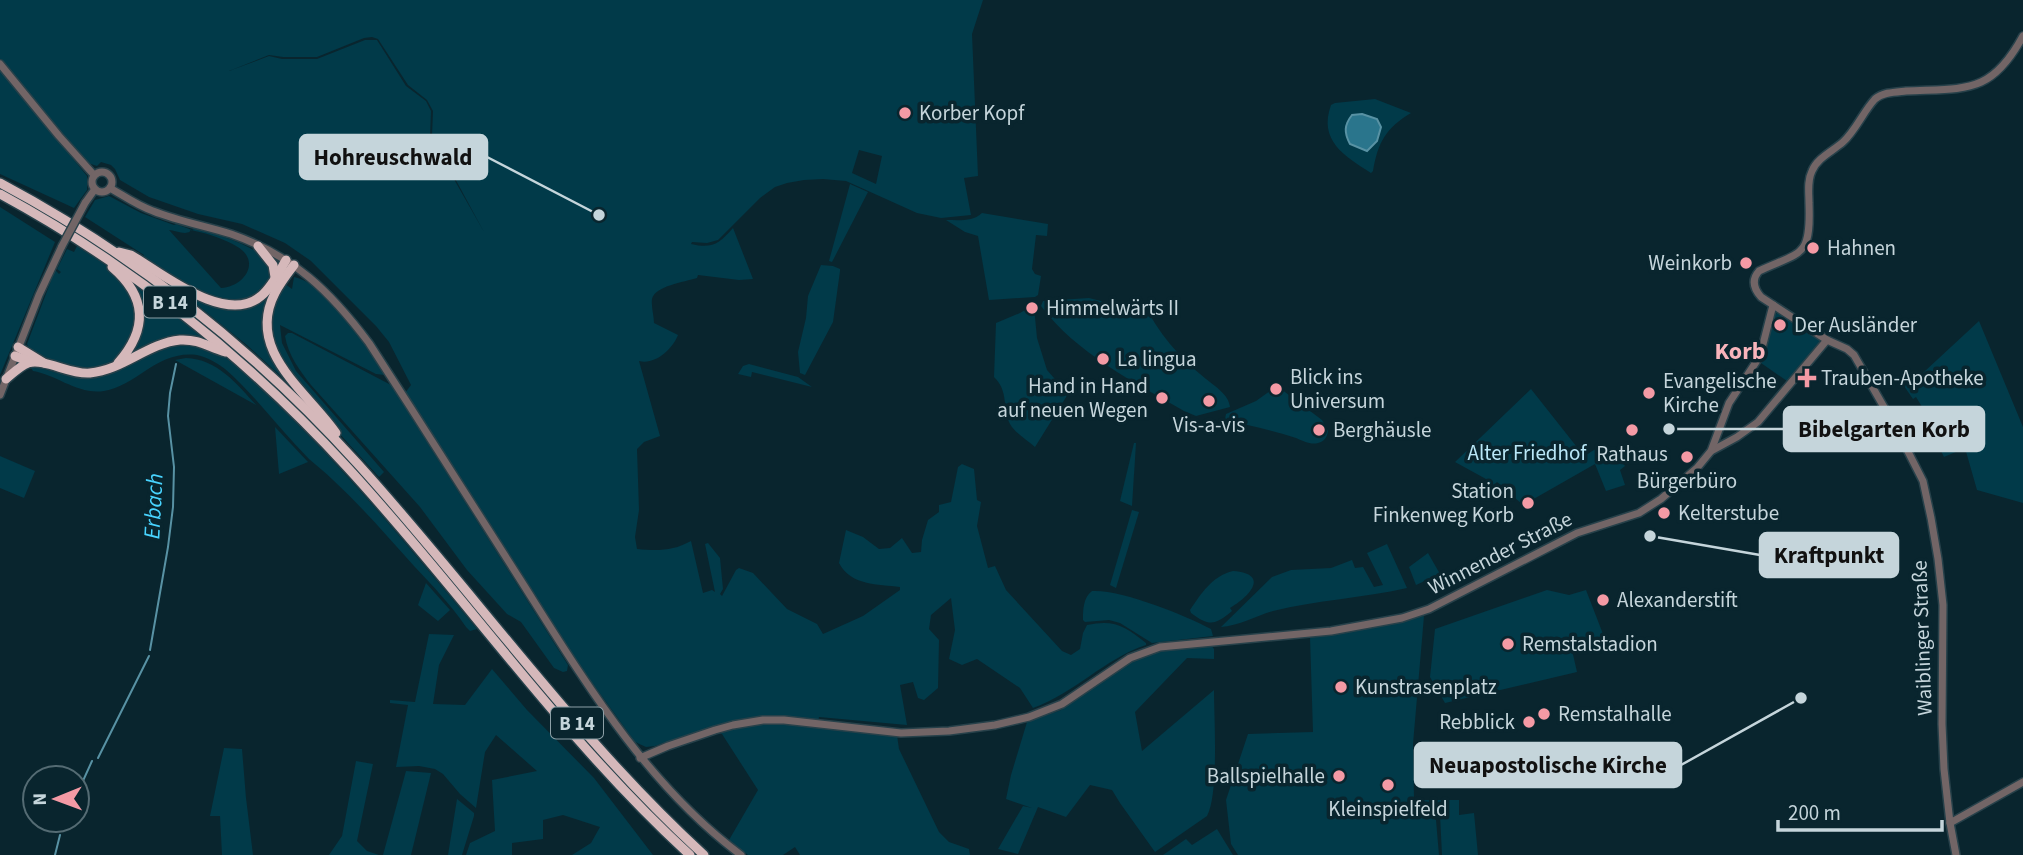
<svg xmlns="http://www.w3.org/2000/svg" width="2023" height="855" viewBox="0 0 2023 855" font-family="'Source Sans 3',sans-serif">
<style>
.green{fill:#013a49;fill-rule:evenodd}
.water{fill:#2a758c;stroke:#5892a4;stroke-width:2}
.lines{fill:none;stroke-linecap:round;stroke-linejoin:round}
.stream{stroke:#5892a4;stroke-width:2}
.tertiary-casing{stroke:#27414a;stroke-width:10}
.trunk-casing{stroke:#27414a;stroke-width:12}
.tertiary{stroke:#726566;stroke-width:7}
.trunk{stroke:#d5b8ba;stroke-width:9}
.tertiary-bridge-casing{stroke:#27414a;stroke-width:10;stroke-linecap:butt}
.tertiary-bridge{stroke:#726566;stroke-width:7}
.poi-dot{fill:#f49aa5;stroke:#09252e;stroke-width:2.5}
.labels{text-anchor:middle;stroke-width:7;stroke-linejoin:round;paint-order:stroke}
.shield{fill:#09252e;stroke:#8da0a7;stroke-width:2}
.shield-label{font-size:19px;font-weight:bold;fill:#c5d5db}
.poi-label{font-size:21px;fill:#c5d5db;stroke:#09252e;text-anchor:start}
.park-label{font-size:21px;fill:#b9e7f7;stroke:#09252e}
.street-label{font-size:21px;fill:#c5d5db;stroke:#09252e}
.water-label{font-size:23px;font-style:italic;fill:#48d4ff;stroke:#09252e}
.quarter-label{font-size:24px;font-weight:bold;fill:#f8b4bb;stroke:#09252e}
.leader{fill:none;stroke:#c5d5db;stroke-width:2.5}
.callout-dot{fill:#c5d5db;stroke:#09252e;stroke-width:2.5}
.callout{fill:#c5d5db;stroke:#c5d5db;stroke-width:2.5}
.callout-label{font-size:23px;text-anchor:middle;font-weight:bold;fill:#111}
</style>
<rect width="100%" height="100%" fill="#09252e"/>
<g class="green">
<path d="M0 0H983L972 34 978 176 964 178 971 215 941 218 917 213 846 181 823 179 804 180 787 183 775 187 760 198 718 240 707 243 692 242 691 244C712 249 719 244 733 228L753 279 739 280 698 275 697 278C684 282 655 286 652 299 651 306 654 316 654 323L678 335C672 350 655 365 639 361L660 436 644 442 637 449 639 510 635 537 637 549C658 551 673 551 691 541L703 593 712 590 715 592 705 544 708 543 720 558 723 589 720 594 722 596 736 570 739 568 753 573 787 609 817 624 823 634 863 616 900 590V587C878 584 851 586 839 563L846 530 863 537 879 549 890 548 902 538 912 553 921 552 922 540 928 520 939 512V505L951 502 958 467 962 464 974 469 977 500 981 502 977 526 988 568 995 566 1006 590 1062 651 1071 655 1080 649 1083 633 1087 625C1114 619 1125 626 1146 643V645C1104 659 1075 693 1033 708L1020 688 977 659 962 665 949 659 955 630 951 598 931 615 929 629 939 640 938 688 924 700 918 698 913 682 900 685 907 725 819 717 817 727 897 735 899 749 939 832 949 842 969 849 970 855H800L795 847 783 855H748L729 840 758 790 722 734 708 728 655 746 646 747 635 742 580 666 405 393 411 385 389 342 376 326 311 261 285 243 242 224 198 214 149 197 120 180 115 169 111 165 101 162 97 166 85 162 0 63ZM372 37 378 39 408 85 427 100 433 111 432 136 484 232 430 137 431 111 426 101 406 86 377 40H365L317 59H282L269 56 229 71 269 55 283 57H317L364 38ZM859 150 882 156 876 184 852 173Z"/>
<polygon points="0,71 11,82 87,176 87,190 74,208 0,174"/>
<path d="M1375 99 1411 113C1386 128 1378 142 1373 171L1371 173C1345 156 1318 141 1331 105L1335 103Z"/>
<polygon points="850,184 868,192 832,262 829,261"/>
<path d="M109 196 141 213 174 225 176 224 192 230 195 228C212 233 264 247 270 266 272 271 271 278 269 283 264 287 259 294 253 298 223 316 167 274 142 259L144 255 85 217 95 200ZM169 230C173 230 180 233 185 233 195 232 185 229 195 231 206 233 227 240 236 246 262 260 245 287 221 288Z"/>
<polygon points="0,207 55,242 0,375"/>
<path d="M982 213 1048 224 1047 236 1036 235 1032 269 1035 274 1041 276 1038 295 1035 297 989 300 978 236 965 232 946 220C958 220 973 222 982 213Z"/>
<path d="M77 246C94 258 115 268 127 286 148 318 128 369 87 370 69 370 52 361 36 354V352L29 348 27 344 55 270 59 274 61 272 57 269 67 249 74 252Z"/>
<polygon points="821,265 833,266 840,269 840,271 833,322 805,375 800,373 798,352 806,318 808,296"/>
<path d="M284 269 265 318 287 382 248 346 169 282C188 292 221 315 243 308 251 305 276 277 284 269Z"/>
<path d="M294 277C325 282 368 349 385 375L376 374 280 325 282 343 296 371 384 472 379 477C352 446 269 364 271 324 271 309 277 297 285 284L292 289Z"/>
<polygon points="132,283 208,341 196,339 126,359 131,352 139,297"/>
<path d="M1089 298 1117 305 1143 302C1158 333 1179 357 1206 379 1215 386 1229 395 1230 407L1196 416 1184 411C1134 382 1076 353 1041 306L1043 301Z"/>
<path d="M1032 306 1034 307 1037 338 1047 370 1068 394 1035 447C1027 440 1015 433 1010 424 1002 408 1009 391 994 377L996 323 1020 313Z"/>
<polygon points="1778,312 1820,340 1817,348 1787,381 1761,363 1772,328 1770,327 1773,316"/>
<polygon points="1979,321 2023,427 2023,503 1977,490 1965,448 1944,457 1922,413 1924,410 1916,397 1913,399 1904,386 1924,372"/>
<path d="M288 333H292L391 385 568 665 567 671 563 672 554 668 521 622 507 614 467 570 420 507 311 385C300 371 288 355 285 336Z"/>
<path d="M180 344C192 344 204 346 216 352 236 362 260 388 277 404 350 474 413 552 477 629L470 631 466 627C451 605 432 585 414 566 388 537 362 507 333 480 326 473 317 466 309 459 280 430 256 396 225 369 217 363 207 357 197 355 157 350 137 386 104 391 78 395 57 375 33 371L31 368 34 366C53 371 73 379 93 377 124 374 149 350 180 344Z"/>
<path d="M186 358C217 359 236 383 256 405L175 360Z"/>
<polygon points="749,364 798,377 812,387 752,372 751,377 738,374 743,366"/>
<path d="M1277 386 1322 420 1328 431C1327 437 1325 441 1318 443 1311 445 1303 441 1296 438 1273 430 1249 426 1225 419L1226 414 1256 401Z"/>
<polygon points="1531,389 1584,456 1599,447 1606,458 1616,453 1625,466 1620,470 1625,485 1606,491 1595,464 1523,505 1497,482 1493,486 1486,479 1455,462"/>
<polygon points="275,427 308,462 279,474"/>
<polygon points="1134,443 1136,443 1132,506 1120,501"/>
<polygon points="0,456 35,471 24,498 0,488"/>
<polygon points="1132,510 1139,512 1116,588 1110,585"/>
<path d="M1387 544 1407 588C1363 598 1317 600 1273 611 1256 616 1238 626 1221 627L1272 577 1291 570 1331 568 1352 560 1355 568 1363 567 1374 587 1383 585 1367 553Z"/>
<polygon points="1428,553 1440,574 1416,585 1409,567"/>
<path d="M1233 571C1271 574 1249 597 1230 608L1232 611C1215 625 1210 627 1191 613L1190 610C1201 594 1212 576 1233 571Z"/>
<polygon points="426,583 450,610 438,621 418,605"/>
<polygon points="1547,590 1569,595 1586,590 1603,634 1596,644 1572,650 1577,672 1445,703 1430,677 1435,629"/>
<path d="M1092 591C1120 589 1185 615 1211 629L1213 636 1152 643 1120 623 1109 620 1085 622 1083 620C1083 610 1083 598 1092 591Z"/>
<polygon points="1424,616 1413,744 1414,799 1436,820 1439,855 1238,855 1231,844 1226,800 1248,734 1313,732 1310,637"/>
<polygon points="429,634 454,635 439,665 433,704 465,705 492,669 527,710 594,778 653,855 572,855 591,843 600,827 563,815 543,820 543,839 512,843 512,855 466,855 470,843 495,831 492,780 537,771 496,735 485,752 476,808 460,794 443,774 435,769 419,766 396,767 408,705 390,703 390,700 415,702"/>
<path d="M1211 645 1214 649V659L1187 658 1135 712 1142 751 1214 690C1214 718 1219 794 1207 816L1155 852 1120 803 1112 790 1090 785 1066 817 1038 807 1018 854 998 849 1023 806 1032 808 1006 799 1011 775 1027 722 1061 710 1132 660 1160 650Z"/>
<polygon points="224,748 242,749 246,798 253,855 222,855 220,816 210,816"/>
<polygon points="356,761 373,764 357,841 367,851 379,855 329,855 342,836"/>
<polygon points="406,771 431,773 411,855 383,855"/>
<polygon points="457,799 474,813 474,816 462,855 448,855"/>
<polygon points="1423,800 1459,800 1459,815 1474,813 1478,855 1442,855 1440,815"/>
<polygon points="1217,829 1233,855 1163,855 1186,839 1192,845"/>
</g>
<path class="water" d="M1362 114 1377 119 1381 127 1377 141 1367 151 1350 144C1344 133 1344 125 1352 115Z"/>
<g class="lines">
<g class="stream">
<polyline points="150,650 168,547 173,507 174,467 168,416 170,393 176,364"/>
<polyline points="98,758 149,656"/>
<polyline points="77,794 92,761"/>
<polyline points="61,830 66,820"/>
<polyline points="55,855 60,835"/>
</g>
<defs>
<g id="tertiary">
<polyline points="0,64 59,136 94,175"/>
<circle cx="102" cy="182" r="10"/>
<path d="M110 188C124 196 138 206 153 211 178 221 205 226 231 234 294 256 330 291 369 343 421 423 472 504 523 584 585 682 647 785 741 855"/>
<polyline points="85,203 95,189"/>
<polyline points="0,395 39,295 62,246"/>
<polyline points="1713,450 1737,437 1758,422 1827,340"/>
<polyline points="640,758 668,746 715,730 733,725 763,720 784,720 901,733 949,731 995,725 1029,717 1062,704 1130,658 1160,647 1331,631 1402,618 1429,609 1577,533 1639,513 1661,499 1697,468 1711,451 1729,403 1760,356 1773,305"/>
<polyline points="1950,823 2023,782"/>
<path d="M1956 855 1950 823 1944 769 1942 724 1943 605 1938 559 1931 518 1923 481 1896 428 1854 355 1847 349 1827 340 1761 297C1754 289 1751 280 1759 271 1802 251 1811 258 1809 203 1809 193 1807 181 1812 171 1817 158 1833 151 1843 142 1856 130 1863 112 1875 99 1883 92 1896 92 1906 91 1966 88 1991 95 2023 36"/>
</g>
<g id="trunk">
<path d="M0 183C135 255 254 349 357 463 474 592 575 737 704 855"/>
<path d="M0 194C133 266 245 356 347 467 464 594 562 738 690 855"/>
<polyline points="258,246 273,265 275,277"/>
<path d="M119 252 131 255C163 274 226 326 261 296 272 287 279 272 286 260"/>
<path d="M294 265C287 274 280 283 275 293 245 351 307 391 336 433"/>
<path d="M112 267C147 297 148 329 118 363"/>
<polyline points="18,347 44,363"/>
<polyline points="15,356 30,362"/>
<path d="M6 379C12 374 20 366 28 363 45 358 70 375 90 373 123 370 148 343 180 340 201 339 209 348 226 352"/>
</g>
</defs>
<use href="#tertiary" class="tertiary-casing"/>
<use href="#trunk" class="trunk-casing"/>
<use href="#tertiary" class="tertiary"/>
<use href="#trunk" class="trunk"/>
<defs>
<polyline id="tertiary-bridge" points="62,246 85,203"/>
</defs>
<use href="#tertiary-bridge" class="tertiary-bridge-casing"/>
<use href="#tertiary-bridge" class="tertiary-bridge"/>
</g>
<g class="poi-dot">
<circle cx="905" cy="113" r="7"/>
<circle cx="1813" cy="248" r="7"/>
<circle cx="1746" cy="263" r="7"/>
<circle cx="1032" cy="308" r="7"/>
<circle cx="1780" cy="325" r="7"/>
<circle cx="1103" cy="359" r="7"/>
<path d="M1803.5 367.5h7v7h7v7h-7v7h-7v-7h-7v-7h7z"/>
<circle cx="1276" cy="389" r="7"/>
<circle cx="1649" cy="393" r="7"/>
<circle cx="1162" cy="398" r="7"/>
<circle cx="1209" cy="401" r="7"/>
<circle cx="1319" cy="430" r="7"/>
<circle cx="1632" cy="430" r="7"/>
<circle cx="1687" cy="457" r="7"/>
<circle cx="1528" cy="503" r="7"/>
<circle cx="1664" cy="513" r="7"/>
<circle cx="1603" cy="600" r="7"/>
<circle cx="1508" cy="644" r="7"/>
<circle cx="1341" cy="687" r="7"/>
<circle cx="1544" cy="714" r="7"/>
<circle cx="1529" cy="722" r="7"/>
<circle cx="1339" cy="776" r="7"/>
<circle cx="1388" cy="785" r="7"/>
</g>
<g class="labels">
<g class="shield">
<rect x="144" y="286.5" width="52" height="31" rx="5"/>
<rect x="551" y="707.5" width="52" height="31" rx="5"/>
</g>
<g class="shield-label">
<text x="170" y="309">B 14</text>
<text x="577" y="730">B 14</text>
</g>
<g class="poi-label">
<text x="919" y="120">Korber Kopf</text>
<text x="1827" y="255">Hahnen</text>
<text x="1732" y="270" text-anchor="end">Weinkorb</text>
<text x="1046" y="315">Himmelwärts II</text>
<text x="1794" y="332">Der Ausländer</text>
<text x="1117" y="366">La lingua</text>
<text x="1290" y="384">Blick ins<tspan x="1290" dy="24">Universum</tspan></text>
<text x="1821" y="385">Trauben-Apotheke</text>
<text x="1663" y="388">Evangelische<tspan x="1663" dy="24">Kirche</tspan></text>
<text x="1148" y="393" text-anchor="end">Hand in Hand<tspan x="1148" dy="24">auf neuen Wegen</tspan></text>
<text x="1209" y="432" text-anchor="middle">Vis-a-vis</text>
<text x="1333" y="437">Berghäusle</text>
<text x="1632" y="461" text-anchor="middle">Rathaus</text>
<text x="1687" y="488" text-anchor="middle">Bürgerbüro</text>
<text x="1514" y="498" text-anchor="end">Station<tspan x="1514" dy="24">Finkenweg Korb</tspan></text>
<text x="1678" y="520">Kelterstube</text>
<text x="1617" y="607">Alexanderstift</text>
<text x="1522" y="651">Remstalstadion</text>
<text x="1355" y="694">Kunstrasenplatz</text>
<text x="1558" y="721">Remstalhalle</text>
<text x="1515" y="729" text-anchor="end">Rebblick</text>
<text x="1325" y="783" text-anchor="end">Ballspielhalle</text>
<text x="1388" y="816" text-anchor="middle">Kleinspielfeld</text>
</g>
<g class="park-label">
<text x="1527" y="460">Alter Friedhof</text>
</g>
<g class="street-label">
<text transform="translate(1500 553) rotate(-27)" y="7">Winnender Straße</text>
<text transform="translate(1922 638) rotate(-92)" y="7">Waiblinger Straße</text>
</g>
<g class="water-label">
<text transform="translate(153 506) rotate(-87)" y="8">Erbach</text>
</g>
<g class="quarter-label">
<text x="1740" y="359">Korb</text>
</g>
</g>
<path class="leader" d="M599 215L487 157M1669 429L1784 429M1650 536L1760 555M1801 698L1681 765"/>
<g class="callout-dot">
<circle cx="599" cy="215" r="7"/>
<circle cx="1669" cy="429" r="7"/>
<circle cx="1650" cy="536" r="7"/>
<circle cx="1801" cy="698" r="7"/>
</g>
<g class="callout">
<rect x="300" y="135" width="187" height="44" rx="7"/>
<rect x="1784" y="407" width="200" height="44" rx="7"/>
<rect x="1760" y="533" width="138" height="44" rx="7"/>
<rect x="1415" y="743" width="266" height="44" rx="7"/>
</g>
<g class="callout-label">
<text x="393" y="165">Hohreuschwald</text>
<text x="1884" y="437">Bibelgarten Korb</text>
<text x="1829" y="563">Kraftpunkt</text>
<text x="1548" y="773">Neuapostolische Kirche</text>
</g>
<g transform="translate(56 799) rotate(269)"><circle r="33" fill="#09252e" stroke="#546b73" stroke-width="2"/>
<path d="M0-5L12 26L0 18L-12 26Z" fill="#f49aa5"/>
<text y="-10" font-size="19" font-weight="bold" text-anchor="middle" fill="#c5d5db">N</text>
</g>
<path d="M1778 820v10h164v-10" fill="none" stroke="#c5d5db" stroke-width="3.5"/>
<text x="1788" y="820" font-size="21" fill="#c5d5db" stroke="#09252e" stroke-width="5" paint-order="stroke">200 m</text>
</svg>
